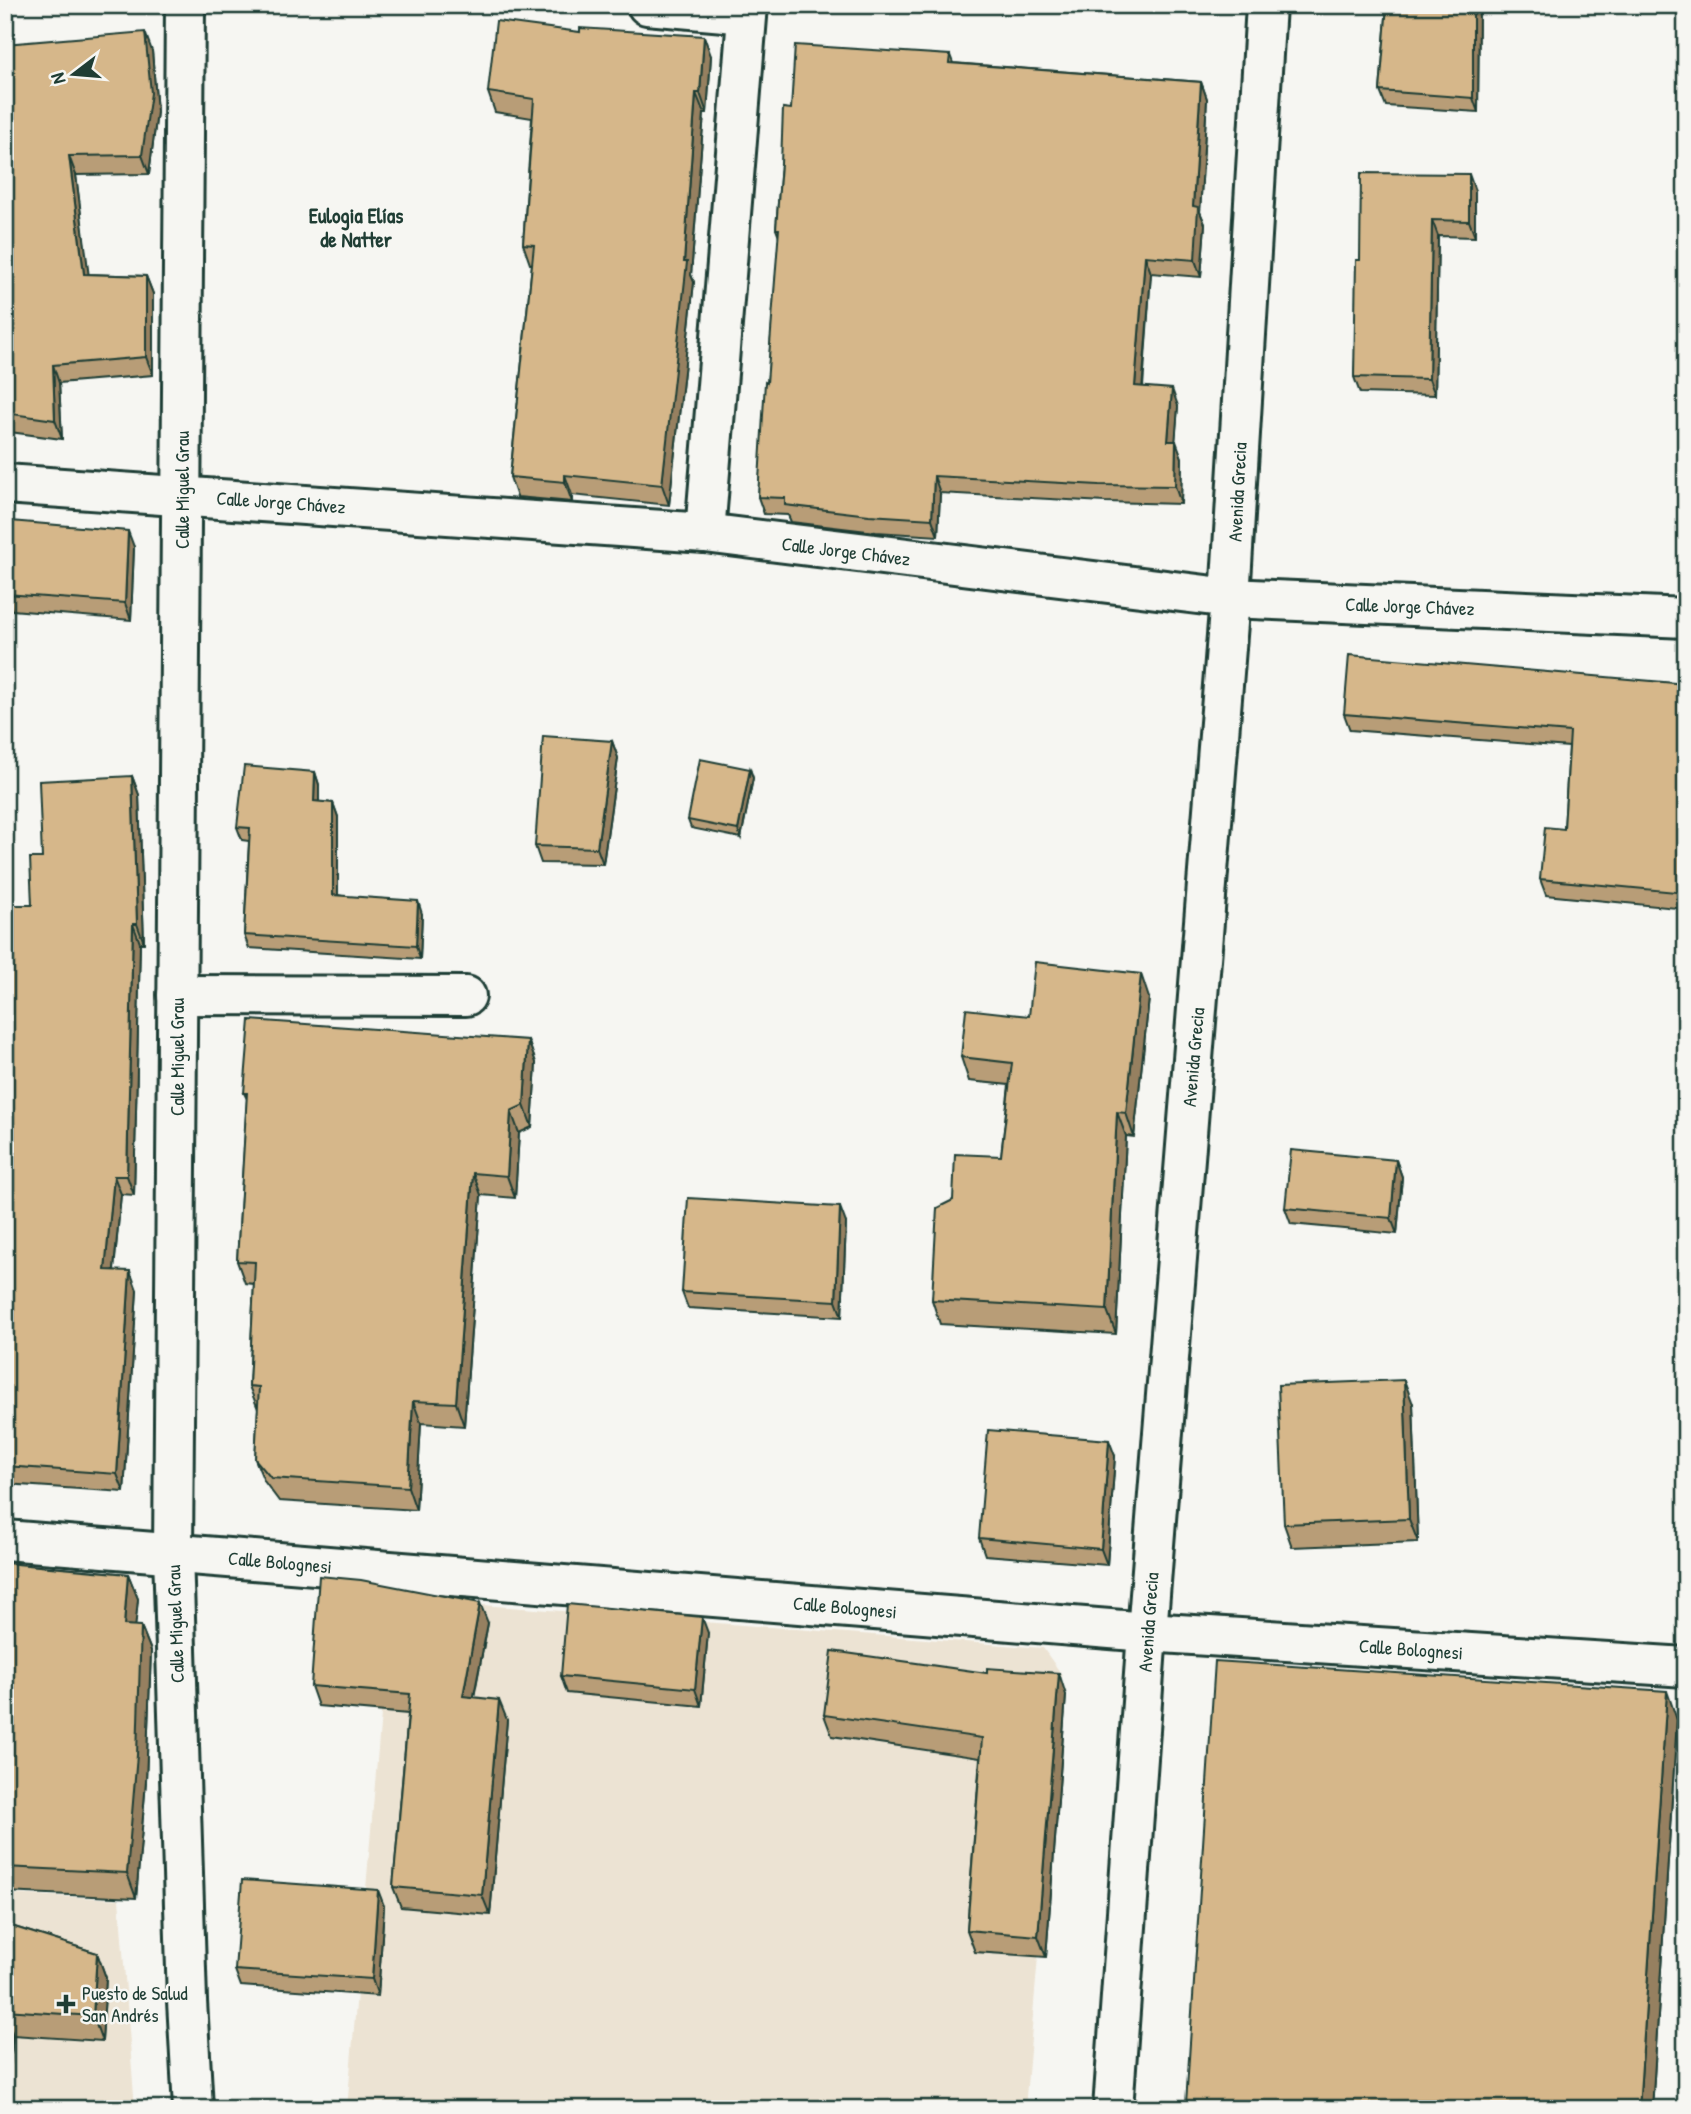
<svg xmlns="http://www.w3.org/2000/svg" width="1691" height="2114" viewBox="0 0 1691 2114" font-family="'Patrick Hand',sans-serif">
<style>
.built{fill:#ece3d3}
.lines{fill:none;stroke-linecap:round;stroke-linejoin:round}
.minor-casing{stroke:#1f3d34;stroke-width:44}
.tertiary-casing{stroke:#1f3d34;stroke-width:44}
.minor{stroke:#f6f6f2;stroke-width:38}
.tertiary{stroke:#f6f6f2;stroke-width:38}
.wall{fill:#b89d77;stroke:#1f3d34;stroke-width:2}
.shaded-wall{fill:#968061;stroke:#1f3d34;stroke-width:2}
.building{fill:#d6b78a;stroke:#1f3d34;stroke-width:2}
.poi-dot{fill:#1f3d34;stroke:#f6f6f2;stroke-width:2.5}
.labels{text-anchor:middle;stroke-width:5;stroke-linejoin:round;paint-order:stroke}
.street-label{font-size:19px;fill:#1f3d34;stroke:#f6f6f2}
.poi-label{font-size:19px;fill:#1f3d34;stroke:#f6f6f2;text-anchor:start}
.neighbourhood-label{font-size:21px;font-weight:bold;fill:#1f3d34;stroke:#f6f6f2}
</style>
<rect width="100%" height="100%" fill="#f6f6f2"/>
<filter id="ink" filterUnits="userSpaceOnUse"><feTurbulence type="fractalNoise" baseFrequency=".0143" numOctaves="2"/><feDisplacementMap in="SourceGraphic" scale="14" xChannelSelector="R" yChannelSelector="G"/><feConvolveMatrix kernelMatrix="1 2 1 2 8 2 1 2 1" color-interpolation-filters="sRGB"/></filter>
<g filter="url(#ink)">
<g class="built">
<polygon points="391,1598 1043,1648 1062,1675 1025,2109 347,2109"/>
<polygon points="5,1894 119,1899 135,2109 5,2109"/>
</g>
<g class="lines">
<defs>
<g id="minor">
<polyline points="185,5 173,1553 187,2001 193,2109"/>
<polyline points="647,5 747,14"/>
<polyline points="705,533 748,5"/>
<polyline points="177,995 466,996"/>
<polyline points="5,1540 1147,1632 1686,1667"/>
<polyline points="1113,2109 1147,1632 1230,598 1266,5"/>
</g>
<polyline id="tertiary" points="5,484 705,533 1230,598 1686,618"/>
</defs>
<use href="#minor" class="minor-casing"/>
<use href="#tertiary" class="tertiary-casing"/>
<use href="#minor" class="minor"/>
<use href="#tertiary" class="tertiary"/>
</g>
<g class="wall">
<polygon points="1387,5 1479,5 1478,112 1386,106 1380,91"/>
<polygon points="5,44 152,51 157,112 149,174 76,175 88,274 146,276 153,294 153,375 59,383 62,439 10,432 5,419"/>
<polygon points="950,55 953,63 1201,82 1207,99 1200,212 1205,224 1201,277 1151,273 1143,387 1178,406 1175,441 1182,458 1181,504 1105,502 940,493 938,536 876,532 791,522 788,515 764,514 758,497 779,237 776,229 781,164 791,109"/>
<polygon points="711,56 707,113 704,113 691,275 694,282 669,505 572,495 572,502 517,497 510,477 532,264 530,264 523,244 532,118 495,112 488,92"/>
<polygon points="1475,191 1475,237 1438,236 1435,395 1360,393 1354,377 1360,260"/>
<polygon points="134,547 131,620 12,610 6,594"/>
<polygon points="1686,684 1686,909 1546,895 1540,879 1564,829 1569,747 1350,730 1344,714"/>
<polygon points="612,741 618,758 603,864 541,863 535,846"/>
<polygon points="750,769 753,778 741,838 691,828 688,820"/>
<polygon points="315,772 319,785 319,802 333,803 338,817 338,895 422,914 420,959 249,948 244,935 249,841 242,840 237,827"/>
<polygon points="132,776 139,795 144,943 140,943 134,1195 121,1194 114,1271 137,1290 124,1492 5,1484 5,905 32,905 42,858"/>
<polygon points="1149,998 1134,1137 1126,1136 1116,1334 940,1324 932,1300 953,1200 1001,1156 1009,1085 969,1081 961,1057 1029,1016"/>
<polygon points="528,1040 536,1063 532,1127 519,1133 515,1198 481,1195 464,1426 421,1423 416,1510 279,1501 264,1481 255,1459 258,1409 249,1386 254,1284 245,1283 237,1261 247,1099 244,1093"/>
<polygon points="1396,1160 1402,1177 1397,1234 1291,1224 1285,1208"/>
<polygon points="846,1223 842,1317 688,1308 682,1292"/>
<polygon points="1413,1404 1418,1542 1292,1547 1284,1524"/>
<polygon points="1115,1456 1107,1565 985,1555 979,1538"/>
<polygon points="5,1563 128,1574 138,1599 135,1626 141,1626 151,1651 146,1781 136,1898 5,1892"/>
<polygon points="488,1623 474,1697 507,1720 490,1915 401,1907 393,1887 408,1714 318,1706 311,1686"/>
<polygon points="708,1633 701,1706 567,1693 561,1676"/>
<polygon points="1066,1695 1046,1957 975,1952 967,1930 980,1758 832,1736 824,1715"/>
<polygon points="1677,1720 1652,2109 1188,2109 1186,2104"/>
<polygon points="384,1906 378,1996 241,1986 235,1970"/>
<polygon points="5,1924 97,1953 106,1978 102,2041 13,2035 10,2066 5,2066"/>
</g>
<g class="shaded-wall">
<polygon points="1473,5 1479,5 1478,112 1473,98"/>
<polygon points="145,32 152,51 157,112 149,174 142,155"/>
<polygon points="704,36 711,56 707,113 700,93"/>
<polygon points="1201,82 1207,99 1200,212 1205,224 1201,277 1195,260 1193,206"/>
<polygon points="696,93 704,113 691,275 694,282 669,505 662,485 684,262"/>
<polygon points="69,156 76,175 91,293 84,274"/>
<polygon points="1469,174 1475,191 1475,237 1469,221"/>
<polygon points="1432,220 1438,236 1435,395 1429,379"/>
<polygon points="1145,256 1151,273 1141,403 1135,386"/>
<polygon points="146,276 153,294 153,375 146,357"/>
<polygon points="53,365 59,383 62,439 55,420"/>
<polygon points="1172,389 1178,406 1174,458 1168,441"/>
<polygon points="1176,441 1182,458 1181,504 1175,486"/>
<polygon points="565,475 572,495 572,502 565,482"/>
<polygon points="934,476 940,493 938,536 932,519"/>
<polygon points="128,531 134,547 131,620 125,603"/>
<polygon points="612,741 618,758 603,864 597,848"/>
<polygon points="750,769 753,778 741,838 738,830"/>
<polygon points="315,772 319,785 319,814 314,801"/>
<polygon points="132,776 139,795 144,943 137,924"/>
<polygon points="333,803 338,817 338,908 333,895"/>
<polygon points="418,901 422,914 420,959 416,946"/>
<polygon points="133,924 140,943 134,1195 127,1176"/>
<polygon points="1141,974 1149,998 1134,1137 1126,1113"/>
<polygon points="528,1040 536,1063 532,1127 524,1105"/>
<polygon points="511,1111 519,1133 515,1198 507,1176"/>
<polygon points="1117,1112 1126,1136 1116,1334 1107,1310"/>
<polygon points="1396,1160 1402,1177 1397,1234 1391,1218"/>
<polygon points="473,1173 481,1195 464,1426 456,1403"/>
<polygon points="114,1176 121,1194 112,1289 105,1270"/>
<polygon points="840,1207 846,1223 842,1317 836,1301"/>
<polygon points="130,1271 137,1290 124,1492 117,1474"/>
<polygon points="1404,1380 1413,1404 1418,1542 1409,1519"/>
<polygon points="413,1401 421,1423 416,1510 408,1487"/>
<polygon points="1109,1440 1115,1456 1107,1565 1101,1549"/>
<polygon points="128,1574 138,1599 133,1650 124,1625"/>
<polygon points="480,1603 488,1623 470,1716 463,1696"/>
<polygon points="702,1617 708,1633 701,1706 695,1689"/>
<polygon points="141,1626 151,1651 146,1781 136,1898 127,1873"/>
<polygon points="1059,1673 1066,1695 1046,1957 1038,1936"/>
<polygon points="1667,1691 1677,1720 1652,2109 1639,2109"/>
<polygon points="499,1700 507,1720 490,1915 482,1895"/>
<polygon points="378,1890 384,1906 378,1996 372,1979"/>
<polygon points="97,1953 106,1978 102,2041 93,2016"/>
<polygon points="5,2014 13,2035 10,2066 5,2052"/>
</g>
<g class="building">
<polygon points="1387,5 1473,5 1473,98 1380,91"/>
<polygon points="496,21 580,32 580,28 704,36 700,93 696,93 684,262 687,262 662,485 565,475 565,482 510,477 534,245 523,244 534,99 488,92"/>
<polygon points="145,32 151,93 142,155 69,156 84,274 146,276 146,357 53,365 55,420 5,413 5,44"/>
<polygon points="795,45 950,55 949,63 1201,82 1193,206 1198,207 1195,260 1145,256 1135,386 1172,389 1168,441 1176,441 1175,486 1099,485 934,476 932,519 869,515 785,505 785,498 758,497 765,382 767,383 779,229 776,229 781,164 783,108 791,109"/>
<polygon points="1361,173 1469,174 1469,221 1432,220 1429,379 1354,377 1356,260 1360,260"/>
<polygon points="10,521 128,531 125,603 6,594"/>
<polygon points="1349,655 1686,684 1686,893 1540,879 1545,827 1564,829 1570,732 1344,714"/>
<polygon points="543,736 612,741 597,848 535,846"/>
<polygon points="700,759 750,769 738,830 688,820"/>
<polygon points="244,766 315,772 314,801 333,803 333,895 418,901 416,946 244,935 250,828 237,827"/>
<polygon points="132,776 137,924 133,924 127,1176 114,1176 105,1270 130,1271 117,1474 5,1466 5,905 32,905 30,858 42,858 39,781"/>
<polygon points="1035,962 1141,974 1126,1113 1117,1112 1107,1310 932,1300 937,1208 953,1200 955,1154 1001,1156 1012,1063 961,1057 966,1009 1029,1016"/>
<polygon points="250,1020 528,1040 524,1105 511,1111 507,1176 473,1173 456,1403 413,1401 408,1487 271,1478 255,1459 259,1387 249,1386 255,1262 237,1261 247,1093 244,1093"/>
<polygon points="1291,1150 1396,1160 1391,1218 1285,1208"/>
<polygon points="688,1198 840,1207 836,1301 682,1292"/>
<polygon points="1404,1380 1409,1519 1284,1524 1278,1385"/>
<polygon points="988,1430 1109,1440 1101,1549 979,1538"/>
<polygon points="5,1563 128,1574 124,1625 141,1626 137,1755 127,1873 5,1867"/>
<polygon points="319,1576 361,1580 480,1603 463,1696 499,1700 482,1895 393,1887 410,1694 311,1686"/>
<polygon points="567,1604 702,1617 695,1689 561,1676"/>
<polygon points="832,1651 987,1673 987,1668 1059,1673 1038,1936 967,1930 982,1738 824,1715"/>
<polygon points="1215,1661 1667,1691 1639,2109 1263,2109 1186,2104"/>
<polygon points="242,1880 378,1890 372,1979 235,1970"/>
<polygon points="5,1924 97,1953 93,2016 5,2010"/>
</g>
</g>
<path class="poi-dot" d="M62.5 1993.5h7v7h7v7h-7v7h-7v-7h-7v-7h7z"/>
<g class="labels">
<g class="street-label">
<text transform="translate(182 490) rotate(-90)" y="7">Calle Miguel Grau</text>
<text transform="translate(1237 492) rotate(-87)" y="7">Avenida Grecia</text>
<text transform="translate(281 502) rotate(4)" y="7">Calle Jorge Chávez</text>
<text transform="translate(846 551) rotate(7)" y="7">Calle Jorge Chávez</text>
<text transform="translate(1410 606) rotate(2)" y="7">Calle Jorge Chávez</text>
<text transform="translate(177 1057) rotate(-90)" y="7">Calle Miguel Grau</text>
<text transform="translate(1193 1057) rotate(-85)" y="7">Avenida Grecia</text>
<text transform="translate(280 1562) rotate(5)" y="7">Calle Bolognesi</text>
<text transform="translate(845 1607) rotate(5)" y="7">Calle Bolognesi</text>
<text transform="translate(1148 1622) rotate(-86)" y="7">Avenida Grecia</text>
<text transform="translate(175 1624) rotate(-92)" y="7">Calle Miguel Grau</text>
<text transform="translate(1411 1649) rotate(4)" y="7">Calle Bolognesi</text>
</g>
<g class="poi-label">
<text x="82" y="2000">Puesto de Salud<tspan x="82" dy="22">San Andrés</tspan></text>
</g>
<g class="neighbourhood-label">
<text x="356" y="223">Eulogia Elías<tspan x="356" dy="24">de Natter</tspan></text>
</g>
</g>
<rect width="1691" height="2114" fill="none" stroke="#f6f6f2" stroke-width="28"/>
<rect x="14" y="14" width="1663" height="2086" fill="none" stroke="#1f3d34" stroke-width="2.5" filter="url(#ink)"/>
<g transform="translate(74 74) rotate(254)" stroke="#f6f6f2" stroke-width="5" paint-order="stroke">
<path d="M0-5L12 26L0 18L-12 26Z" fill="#1f3d34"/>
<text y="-10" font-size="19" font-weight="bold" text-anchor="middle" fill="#1f3d34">N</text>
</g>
</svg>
